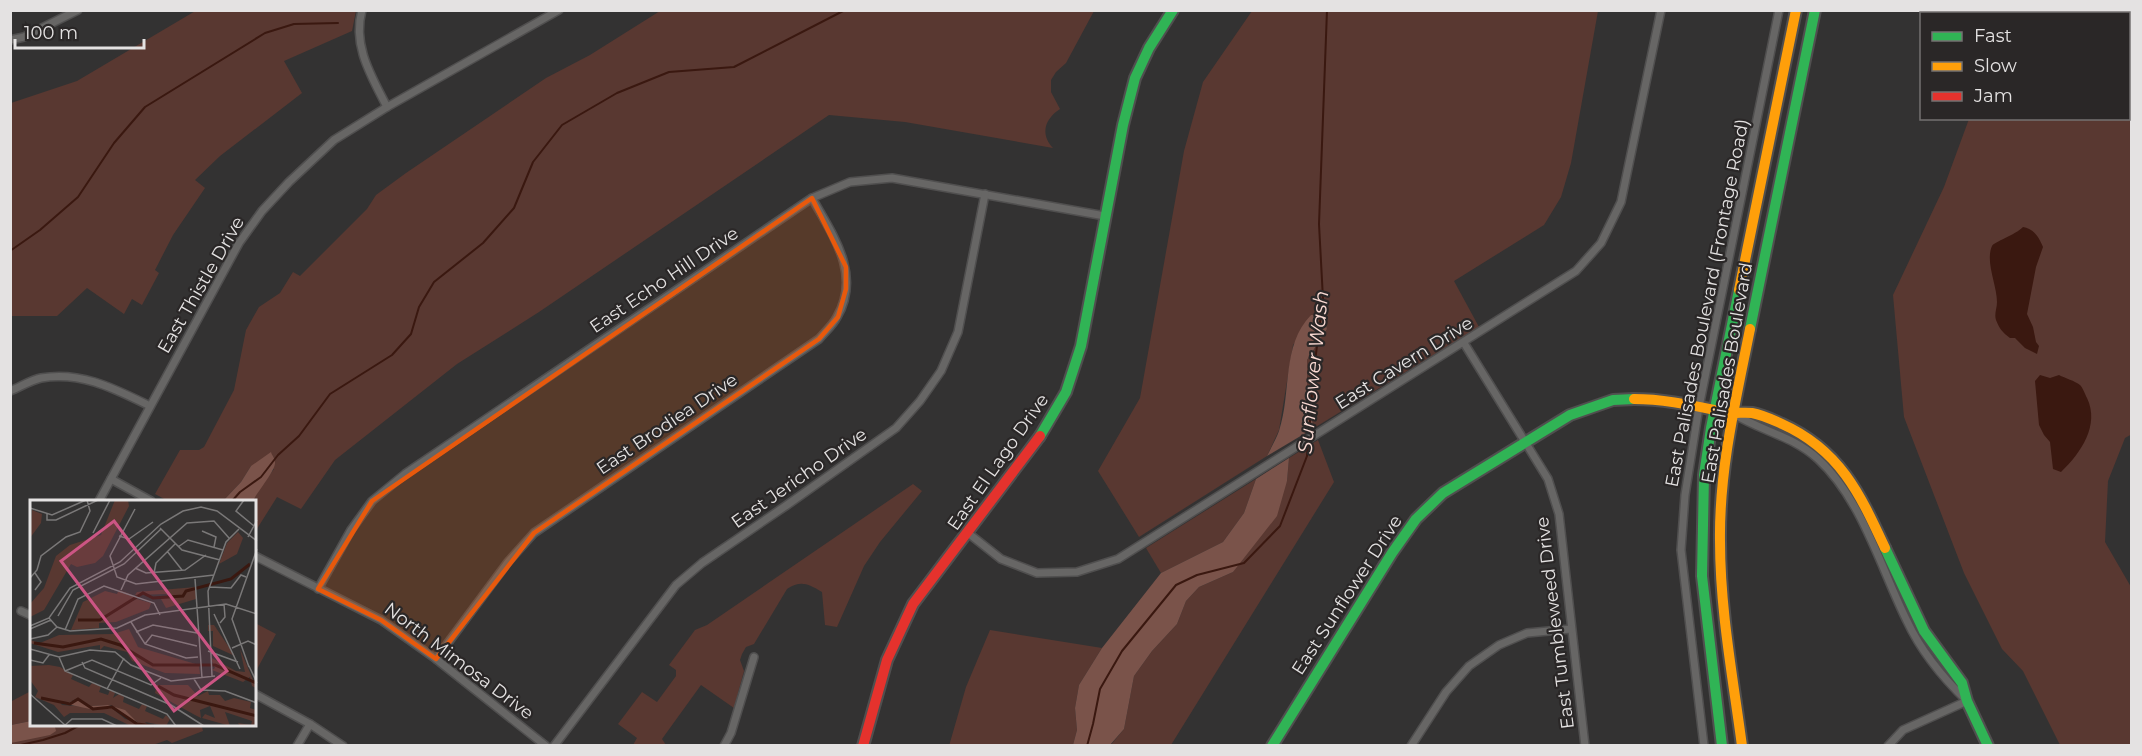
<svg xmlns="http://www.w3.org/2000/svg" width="2142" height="756" viewBox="0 0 2142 756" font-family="Montserrat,sans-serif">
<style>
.green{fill:#593831}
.forest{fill:#7a534a}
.water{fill:#3a1810}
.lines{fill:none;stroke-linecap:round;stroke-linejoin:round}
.stream{stroke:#3a1810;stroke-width:2}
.street-casing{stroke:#504f4f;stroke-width:10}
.fast-casing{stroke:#504f4f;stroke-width:14}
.slow-casing{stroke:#504f4f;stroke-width:14}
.jam-casing{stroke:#504f4f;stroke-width:14}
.street{stroke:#676665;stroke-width:7}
.fast{stroke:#30b455;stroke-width:10}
.slow{stroke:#ff9f0a;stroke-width:10}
.jam{stroke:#e5322d;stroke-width:10}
.marked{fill:#e8590c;fill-opacity:0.2;stroke:#e8590c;stroke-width:4.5;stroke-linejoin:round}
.labels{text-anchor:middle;stroke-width:4.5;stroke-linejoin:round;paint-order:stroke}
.street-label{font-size:18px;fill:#e4e2e2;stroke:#2a2727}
.water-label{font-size:20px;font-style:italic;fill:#fadad3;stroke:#2a2727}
.inset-river{fill:none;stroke:#3a1810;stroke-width:3}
.inset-road{fill:none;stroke:#7a7878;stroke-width:1.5}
.view{fill:#cc5584;fill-opacity:0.15;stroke:#cc5584;stroke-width:3}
.inset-edge{fill:none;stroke:#e4e2e2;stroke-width:3}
</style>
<rect width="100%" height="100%" fill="#333232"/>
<g class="green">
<polygon points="197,10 356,11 352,31 284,61 302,93 220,156 195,180 205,188 173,235 155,270 159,273 142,305 132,299 124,314 87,288 57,316 11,316 11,103 77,81"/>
<path d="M660 11H1094L1066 63 1056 72 1051 80V92L1060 109C1046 118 1039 133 1053 148L905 122 829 115 539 312 457 364 335 460 301 509 277 497 255 532V501H253L258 490 274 469 251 466 241 482 223 501H168L155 494 180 450H199L204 447 234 390 246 330 259 307 280 293 293 272 300 276 367 209 376 195 406 173 546 78 590 55Z"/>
<polygon points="1252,11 1598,11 1571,163 1561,197 1544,225 1454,281 1479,327 1314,428 1307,402 1307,360 1327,329 1325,321 1317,315 1293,345 1279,430 1267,456 1139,537 1098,471 1140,398 1184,151 1203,82"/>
<polygon points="2037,11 2131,11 2132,434 2125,438 2108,481 2105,542 2131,587 2131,745 2060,745 2023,671 2002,649 1964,573 1904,417 1893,295 1944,187 1969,119 2128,118 2128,14 2038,14"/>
<polygon points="1318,440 1334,482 1171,745 1110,746 1124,729 1134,676 1152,651 1177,624 1186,601 1199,587 1233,572 1287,481 1289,458"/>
<polygon points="1256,479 1244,513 1223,542 1161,573 1146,548"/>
<path d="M913 484 922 491 880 542 864 566 837 627 825 625 822 592C808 584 801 580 787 589L754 644 746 647 742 654 740 660 744 671 734 708 701 685 662 739 666 745H633L637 738 618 724 642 692 657 702 676 676V670L669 665 695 630 707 625Z"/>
<polygon points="255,623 276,634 255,673"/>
<polygon points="990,630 1102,648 1079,685 1075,708 1077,730 1073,745 949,746 966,687"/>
<polygon points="31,691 31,721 11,725 10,702"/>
<polygon points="47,725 208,725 202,727 203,731 172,743 167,740 150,746 11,746 11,743 55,727"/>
</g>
<g class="forest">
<path d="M1311 315H1317L1325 321 1327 329 1307 360V402L1314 428 1267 456C1271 448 1276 439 1279 431 1292 392 1281 346 1311 315Z"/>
<path d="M271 452C272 456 275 458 275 462 276 470 257 492 253 501H223L241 482 251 466Z"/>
<polygon points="1289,458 1287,481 1277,516 1233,572 1199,587 1186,601 1177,624 1152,651 1134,676 1124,729 1110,745 1073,745 1077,730 1075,708 1079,685 1102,648 1161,573 1223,542 1244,513 1256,479"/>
<polygon points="31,721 32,724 47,725 55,727 56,731 50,735 11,743 11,725"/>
</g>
<g class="water">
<path d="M2023 227C2034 229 2039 237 2043 247L2036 267 2027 314 2033 327 2036 342 2039 346 2037 354 2025 348 2015 338H2010C2003 333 1999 328 1996 320 1994 314 1997 308 1997 302 1997 285 1985 262 1992 246 1994 242 2015 235 2023 227Z"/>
<path d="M2040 375 2050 378 2059 375C2065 378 2075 381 2080 385 2083 388 2085 394 2087 398 2100 425 2081 453 2061 472L2053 469 2050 442 2044 435 2039 425 2035 381Z"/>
</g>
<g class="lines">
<g class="stream">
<polyline points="10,251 40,230 78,197 114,143 145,107 265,33 294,24 338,23"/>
<polyline points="1309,435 1313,377 1323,299 1319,224 1327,10"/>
<polyline points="232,501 240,492 261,477 278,455 299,436 330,394 392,355 411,334 419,307 434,282 483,243 514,208 533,162 562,125 617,93 669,72 734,67 845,10"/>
<polyline points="16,746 43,740 65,733 82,724"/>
<polyline points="1087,746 1093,724 1100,689 1122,651 1176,585 1197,575 1244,563 1280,526 1307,456 1308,441"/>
</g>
<defs>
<g id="street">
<path d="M362 10C352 46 372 77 387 107"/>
<polyline points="10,40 24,37 78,10"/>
<polyline points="1464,343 1548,479 1559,514 1585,746"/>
<path d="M10 391C20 387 31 380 41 378 82 371 115 389 150 406"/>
<path d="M1734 414C1761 431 1793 436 1818 459 1862 499 1881 569 1907 621 1921 651 1944 679 1967 701L1903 730 1888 746"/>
<polyline points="111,479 151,501"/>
<polyline points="99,501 239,243 262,211 289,182 334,140 387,107 559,10"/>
<polyline points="968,533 1001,559 1037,573 1077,572 1118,559 1576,271 1601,243 1621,202 1661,10"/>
<polyline points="255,556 381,620 436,659 546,746"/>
<polyline points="318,589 351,530 372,501 405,474 812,198 850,182 892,178 1105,216"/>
<polyline points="21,611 32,616"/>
<path d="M436 659 508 562 534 533 819 339C825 332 833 325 837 317 862 274 832 234 812 198"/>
<polyline points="255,694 310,724 343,746"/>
<polyline points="297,746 310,724"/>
<polyline points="554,746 676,585 702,563 787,505 896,428 920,401 941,371 958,332 985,194"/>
<polyline points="724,746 731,733 754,657"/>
<polyline points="1411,746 1446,692 1469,666 1499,645 1527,633 1571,629"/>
<polyline points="1704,746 1681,550 1685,495 1699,407 1779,10"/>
</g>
<g id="fast">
<polyline points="1750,329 1815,10"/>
<polyline points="1040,436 1066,392 1081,346 1123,125 1135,78 1149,48 1173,10"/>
<polyline points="1885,548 1924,631 1962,683 1967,701 1988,746"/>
<polyline points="1272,746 1392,553 1416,519 1443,493 1570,415 1613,400 1634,399"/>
<polyline points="1722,746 1702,576 1704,475 1711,428 1739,290"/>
</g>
<g id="slow">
<polyline points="1739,290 1796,10"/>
<path d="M1634 399C1665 399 1695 406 1725 412 1734 414 1743 412 1752 413 1763 415 1773 420 1782 424 1840 450 1860 494 1885 548"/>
<path d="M1742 746C1733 678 1720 610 1720 541 1719 469 1736 399 1750 329"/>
</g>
<polyline id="jam" points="863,746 887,660 913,604 1040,436"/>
</defs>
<use href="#street" class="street-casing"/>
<use href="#fast" class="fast-casing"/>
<use href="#slow" class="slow-casing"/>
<use href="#jam" class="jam-casing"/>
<use href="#street" class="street"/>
<use href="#fast" class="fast"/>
<use href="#slow" class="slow"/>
<use href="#jam" class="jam"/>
</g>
<path class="marked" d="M812 198 846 267V289L838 317 819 339 534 533 436 659 381 620 318 589 372 501Z"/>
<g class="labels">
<g class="street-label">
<text transform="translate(664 280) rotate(-34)" y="6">East Echo Hill Drive</text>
<text transform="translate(201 285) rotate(-60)" y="6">East Thistle Drive</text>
<text transform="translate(1707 303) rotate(-79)" y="6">East Palisades Boulevard (Frontage Road)</text>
<text transform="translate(1404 363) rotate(-32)" y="6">East Cavern Drive</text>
<text transform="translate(1727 373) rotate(-80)" y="6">East Palisades Boulevard</text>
<text transform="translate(667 424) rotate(-34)" y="6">East Brodiea Drive</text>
<text transform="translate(998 462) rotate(-55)" y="6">East El Lago Drive</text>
<text transform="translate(799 478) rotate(-35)" y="6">East Jericho Drive</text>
<text transform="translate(1347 595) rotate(-57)" y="6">East Sunflower Drive</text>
<text transform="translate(1555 623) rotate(-97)" y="6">East Tumbleweed Drive</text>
<text transform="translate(459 661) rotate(37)" y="6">North Mimosa Drive</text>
</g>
<g class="water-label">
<text transform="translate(1313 372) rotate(-84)" y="7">Sunflower Wash</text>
</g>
</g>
<g transform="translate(30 500)">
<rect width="226" height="226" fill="#333232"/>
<path d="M85 0H98L99 6 73 56 65 63 47 67 41 64 14 110 0 117V104L14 88 26 56 40 45 71 35ZM2 10 12 14 11 23 0 38ZM208 32 213 38 207 54 189 64 197 43ZM166 87V99L136 108 131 99 139 96 136 94 105 95 107 92ZM89 90 105 96 100 102 107 99 121 103 119 109 86 122 69 123V128L41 130 53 102 75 91 87 94ZM178 125H184L205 156 183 146V131H178ZM99 129 108 147 169 165 170 174 135 173 102 161 97 152 74 146 70 150V145L28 152 0 143V140L10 143 29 135 83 134ZM210 149 226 187V188L222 186 220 177 213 182 182 170 185 168 180 157 206 171 215 172ZM19 165 30 167 43 175 41 179 59 187 62 183 71 186 69 192 78 195 80 190 85 193 83 198 89 194 94 197 93 202 109 209 112 204 117 206 115 211 133 219 136 215 140 219 136 226 115 222 119 226H101L74 213H40L34 217 24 205 5 197 8 191 0 180V166ZM46 199 61 206 81 205 108 222 95 219 83 209 32 205 29 201 37 203ZM127 185H158L168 196 178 191 179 195H190L195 201 204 198 221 202 220 208 226 210V226H210L208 223 221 225 222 221 195 212 200 226 172 218 175 214 185 218 180 206 170 210 171 218 165 215 125 193Z" fill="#593831" fill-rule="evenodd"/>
<path d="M48 199 61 206 78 205 95 210 108 223 83 209H60L27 202 37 203Z" fill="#7a534a"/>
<path class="inset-river" d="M48 120H70L113 93 123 98 153 96 156 91 201 79 220 64M4 143 33 147 71 139 90 145 123 165H185L226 183M128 186 144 195 227 216M11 198 40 204 48 199 63 209 82 207 107 224 124 226"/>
<path class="inset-road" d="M214 0 206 11 224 26M0 8 22 15 56 0M105 9 80 56 87 77 106 84 184 75M17 13V20H26L68 0M130 28 152 50 190 60M172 31 186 37 184 47M63 33 80 0M89 36 99 39 123 22M218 37 227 20M148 47 158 40 193 50M137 51 152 70M105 68 116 73 155 70 176 55M5 73 11 82 5 90M124 73 126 63 145 44M0 78 7 70 11 56 36 37 50 32 60 11 57 0M165 79 172 178M180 87 201 88 211 75 216 77M91 90 98 75 157 23 184 21 199 38M184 114 210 169M28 116 43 90 94 64 131 29M19 118 27 127 40 131 87 128 115 115 196 104 227 114M101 122 115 144 156 158 168 157M190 123 195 117 194 104M0 126 19 118 40 88 90 62 131 24 153 11 171 7 187 11 227 41M0 129 21 120M35 130 48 99 74 86 124 103 130 115M106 132 123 125 167 133M0 139 18 135 27 127M115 144 122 135 167 146M202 148 218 141 227 145M0 149 29 157 60 150 85 152 101 165 141 181 185 176M178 151 208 162M29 157 35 171 137 214 146 226M0 160 13 163 19 155M52 162 55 168 141 205 174 226M219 166 227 183M219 167 202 119 227 49M35 171 62 160 121 185 131 178M182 176 178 91 196 42 209 29M164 179 171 190 195 191 227 203M77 189 94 158M0 194 35 225M34 226 42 219H72L87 226"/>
<path class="view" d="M84 21 197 171 144 211 31 61Z"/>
<rect width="226" height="226" class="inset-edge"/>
</g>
<rect width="2142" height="756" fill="none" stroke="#e4e2e2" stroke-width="24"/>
<rect x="1920" y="12" width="210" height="108" fill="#2a2727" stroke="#747272" stroke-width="1.5"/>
<rect x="1932" y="32" width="30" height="9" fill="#30b455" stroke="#747272" stroke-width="1.5"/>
<text x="1974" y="42" font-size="18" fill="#e4e2e2">Fast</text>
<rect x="1932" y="62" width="30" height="9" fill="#ff9f0a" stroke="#747272" stroke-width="1.5"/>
<text x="1974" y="72" font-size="18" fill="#e4e2e2">Slow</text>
<rect x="1932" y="92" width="30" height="9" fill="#e5322d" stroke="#747272" stroke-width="1.5"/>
<text x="1974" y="102" font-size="18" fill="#e4e2e2">Jam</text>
<path d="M15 39v9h129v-9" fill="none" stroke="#e4e2e2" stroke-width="3"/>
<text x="24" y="39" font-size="18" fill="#e4e2e2" stroke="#2a2727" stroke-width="4.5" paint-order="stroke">100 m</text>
</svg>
